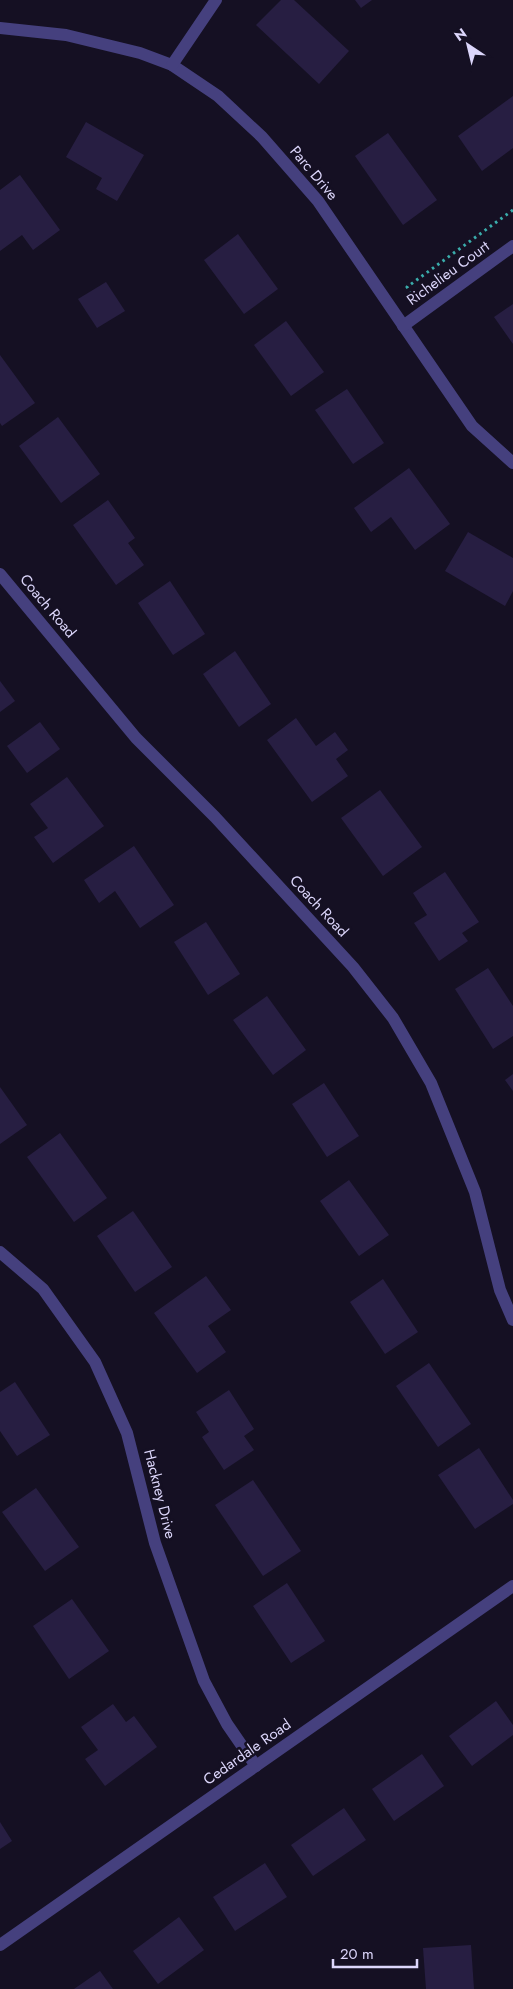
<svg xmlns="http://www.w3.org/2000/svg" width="513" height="1989" viewBox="0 0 513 1989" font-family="Jost,sans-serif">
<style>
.building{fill:#271e42}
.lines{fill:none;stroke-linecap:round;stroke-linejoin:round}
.path{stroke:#3aacab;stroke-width:3;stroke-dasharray:2.5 4;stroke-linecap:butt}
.minor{stroke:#45407e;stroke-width:12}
.labels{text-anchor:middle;stroke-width:5;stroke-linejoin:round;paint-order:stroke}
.street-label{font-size:15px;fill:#dcd6fb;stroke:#151023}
</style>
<rect width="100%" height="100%" fill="#151023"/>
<g class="building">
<polygon points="281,0 294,0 349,51 319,84 256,25"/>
<polygon points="355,0 372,0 361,8"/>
<polygon points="513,96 513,148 482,171 458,136"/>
<polygon points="86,122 144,155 117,201 96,189 102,178 66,157"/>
<polygon points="388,133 437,200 403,225 355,156"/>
<polygon points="20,175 60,230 33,250 22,235 0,251 0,190"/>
<polygon points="238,234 278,289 244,314 204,260"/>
<polygon points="106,282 125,311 97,328 78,299"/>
<polygon points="513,304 513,344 494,317"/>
<polygon points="286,321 324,372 291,396 254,345"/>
<polygon points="0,355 35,403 2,426 0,423"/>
<polygon points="347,389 384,443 353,464 315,410"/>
<polygon points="58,417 100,474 61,503 19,446"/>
<polygon points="409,468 450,524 415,550 391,517 371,532 354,508"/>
<polygon points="108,500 135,538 128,543 144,565 116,585 73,525"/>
<polygon points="468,532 513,558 513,591 505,606 445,571"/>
<polygon points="170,581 205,634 173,655 138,603"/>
<polygon points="235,651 271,704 239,727 203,674"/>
<polygon points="0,681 15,701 0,712"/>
<polygon points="296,718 316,746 335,732 348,750 336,759 348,776 312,802 267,740"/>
<polygon points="40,722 60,749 27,773 7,746"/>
<polygon points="67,777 104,826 53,863 34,837 48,828 30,804"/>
<polygon points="380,790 422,847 383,876 341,818"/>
<polygon points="134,846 174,905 140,928 115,891 99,903 84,880"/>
<polygon points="445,872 479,922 462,933 468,941 439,961 414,923 427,915 413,893"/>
<polygon points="206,922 240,974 208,995 174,942"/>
<polygon points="488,968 513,1006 513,1036 493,1049 455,989"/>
<polygon points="267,996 306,1050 273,1075 233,1020"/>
<polygon points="513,1074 513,1091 505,1080"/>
<polygon points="324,1083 359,1136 327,1157 292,1104"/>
<polygon points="0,1087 27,1125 0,1144"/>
<polygon points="60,1133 107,1198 74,1222 27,1157"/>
<polygon points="349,1180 389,1235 359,1256 320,1201"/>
<polygon points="133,1211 172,1267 135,1292 97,1236"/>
<polygon points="206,1276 231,1310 208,1326 226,1352 197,1373 154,1313"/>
<polygon points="383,1279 418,1332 385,1354 350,1302"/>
<polygon points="429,1363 471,1424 438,1447 396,1386"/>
<polygon points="15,1382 50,1435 17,1456 0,1431 0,1392"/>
<polygon points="229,1390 254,1429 244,1436 254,1450 224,1470 202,1437 209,1432 196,1412"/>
<polygon points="479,1448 513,1500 513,1504 475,1529 438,1475"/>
<polygon points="253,1480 301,1551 263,1576 215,1505"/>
<polygon points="36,1488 79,1547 45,1571 2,1512"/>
<polygon points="287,1583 325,1641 291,1663 253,1606"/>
<polygon points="72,1599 109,1651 69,1679 33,1626"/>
<polygon points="496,1701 513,1725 513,1735 472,1766 449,1736"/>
<polygon points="113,1704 126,1722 134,1716 157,1747 105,1786 85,1759 98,1750 81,1727"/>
<polygon points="422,1754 444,1786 394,1821 372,1789"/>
<polygon points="344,1808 366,1840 313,1876 291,1845"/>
<polygon points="0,1822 12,1841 0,1849"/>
<polygon points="265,1863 287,1897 235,1931 213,1897"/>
<polygon points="179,1917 204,1950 158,1984 133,1951"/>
<polygon points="471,1945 474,1989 426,1989 423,1948"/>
<polygon points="100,1971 113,1989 74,1989"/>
</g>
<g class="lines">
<polyline class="path" points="411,294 407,287 513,210"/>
<g class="minor">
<polyline points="0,28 66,35 140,53 172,65 218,96 262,137 318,201 472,426 513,463"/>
<polyline points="172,65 216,0"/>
<polyline points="403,326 513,246"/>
<polyline points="0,574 136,738 215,817 353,967 393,1018 431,1083 475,1192 500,1290 513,1320"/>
<polyline points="0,1252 43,1289 95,1362 127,1433 155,1543 204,1681 227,1724 256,1766"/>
<polyline points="0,1945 513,1586"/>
</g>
</g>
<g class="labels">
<g class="street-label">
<text transform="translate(314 173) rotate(50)" y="5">Parc Drive</text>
<text transform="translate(448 273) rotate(-36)" y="5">Richelieu Court</text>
<text transform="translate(48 606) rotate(50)" y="5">Coach Road</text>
<text transform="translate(319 906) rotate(47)" y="5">Coach Road</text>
<text transform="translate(160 1494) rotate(76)" y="5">Hackney Drive</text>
<text transform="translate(247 1752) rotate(-35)" y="5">Cedardale Road</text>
</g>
</g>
<g transform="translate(468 45) rotate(325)" stroke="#151023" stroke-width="4" paint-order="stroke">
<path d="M0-4L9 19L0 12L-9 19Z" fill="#dcd6fb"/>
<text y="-8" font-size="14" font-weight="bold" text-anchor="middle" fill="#dcd6fb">N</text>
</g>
<path d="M333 1959v8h84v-8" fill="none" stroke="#dcd6fb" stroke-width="2.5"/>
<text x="340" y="1959" font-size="15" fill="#dcd6fb" stroke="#151023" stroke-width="4" paint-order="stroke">20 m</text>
</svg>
